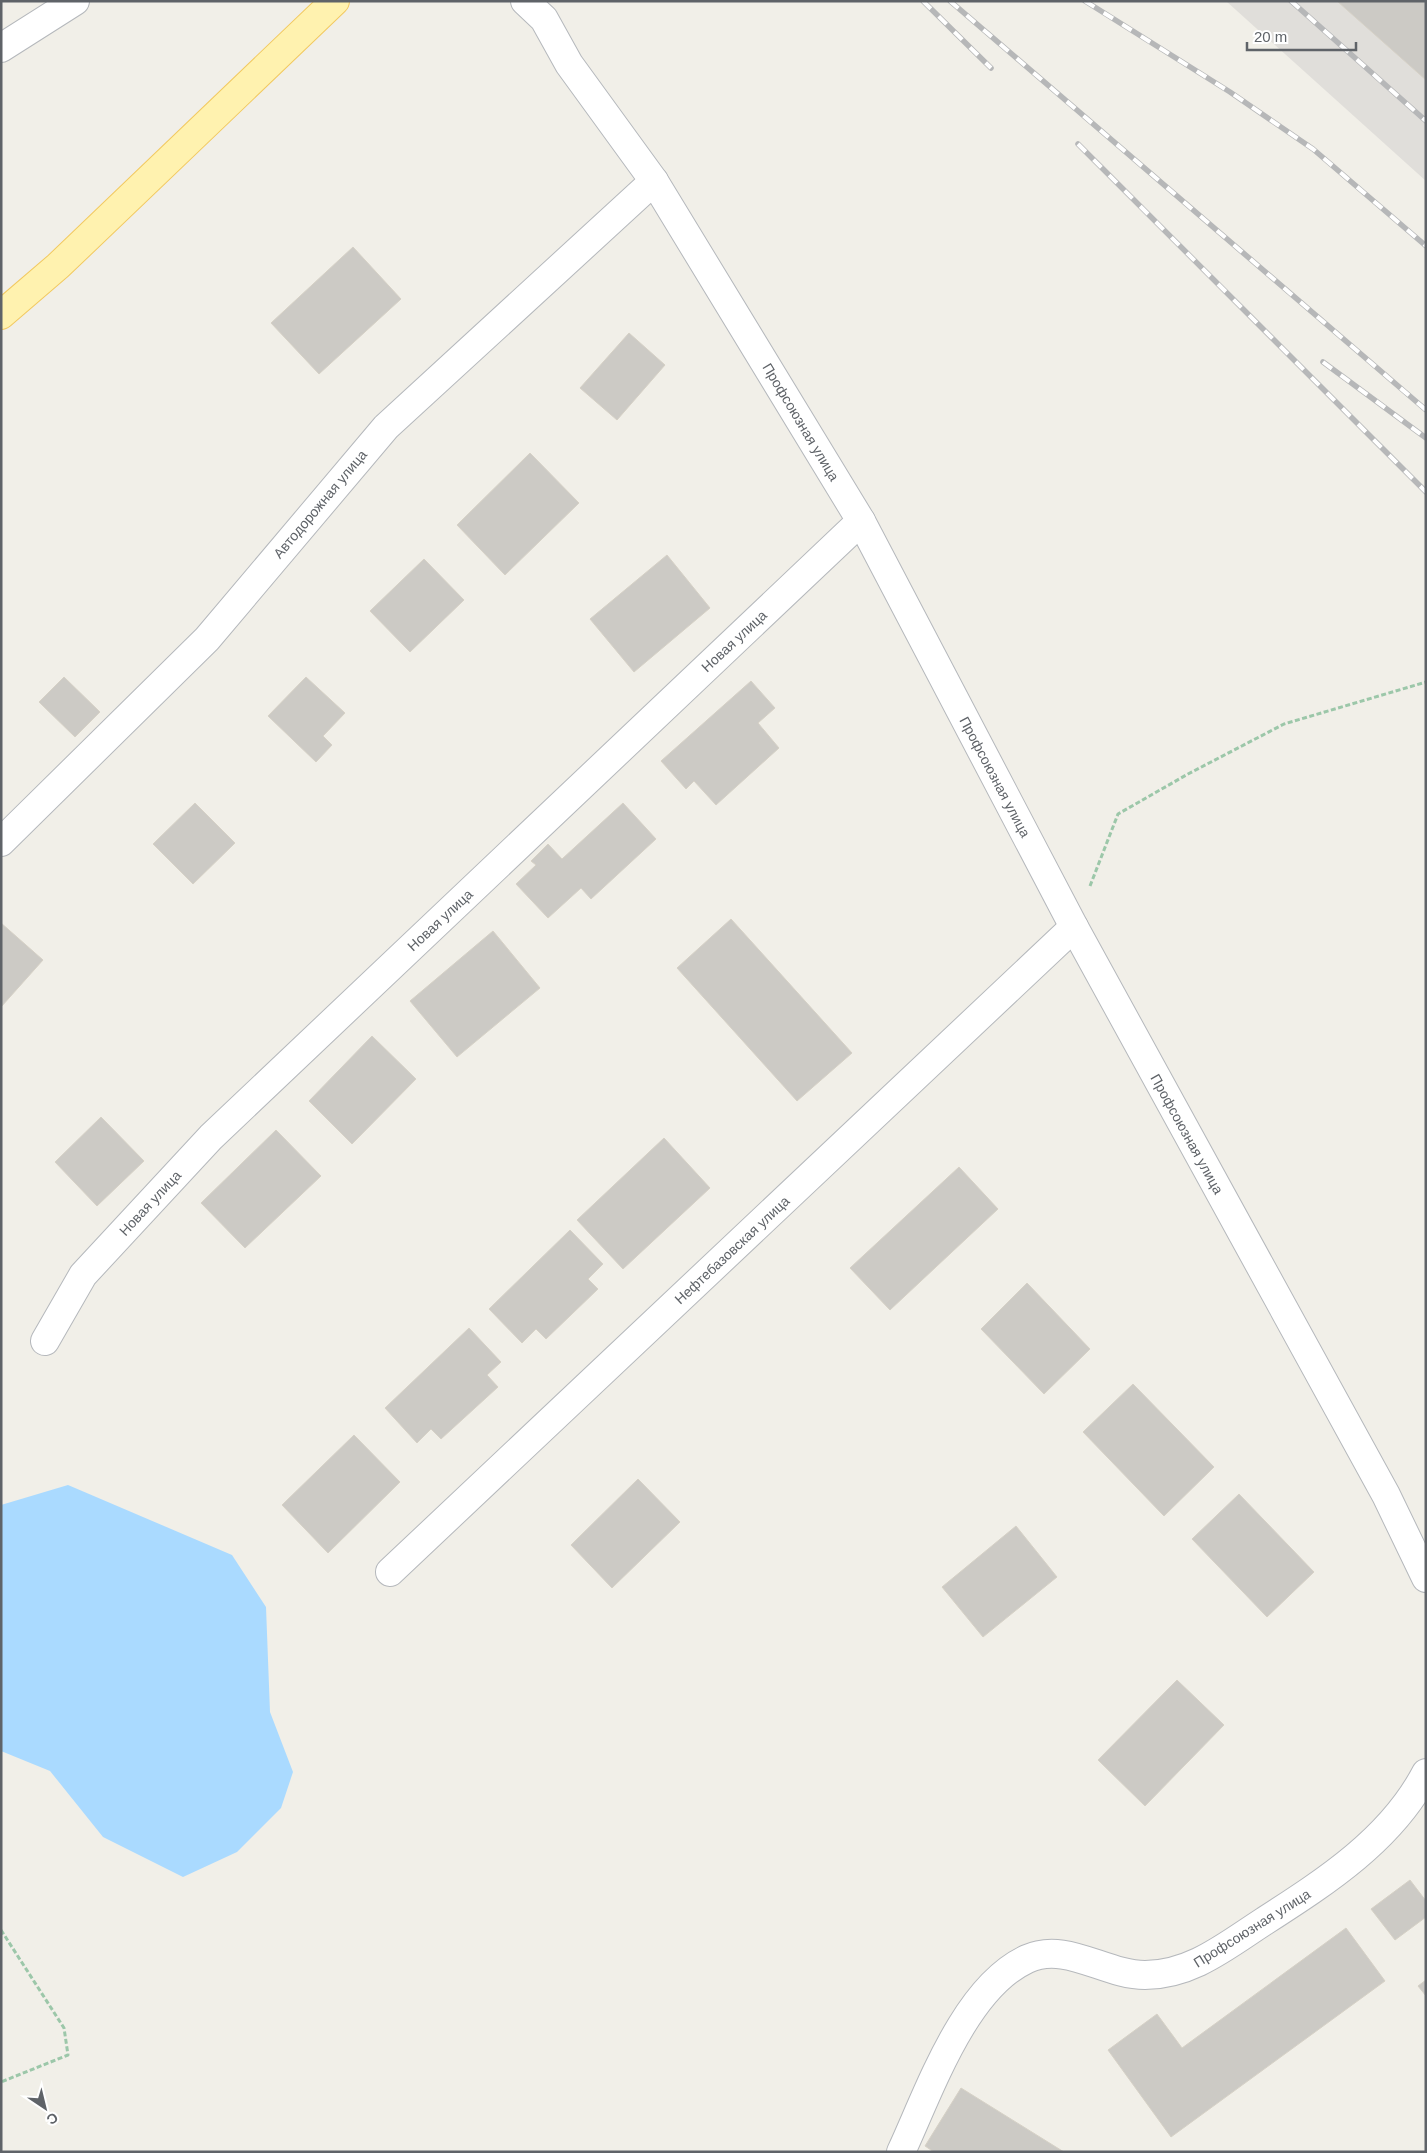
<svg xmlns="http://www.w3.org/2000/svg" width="1427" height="2153" viewBox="0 0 1427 2153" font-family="Helvetica,sans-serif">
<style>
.industrial{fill:#e0deda}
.water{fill:#aadaff}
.building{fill:#cccac5;stroke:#d6d1c6}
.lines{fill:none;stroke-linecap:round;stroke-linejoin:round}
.minor-casing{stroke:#b5b8bc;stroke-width:30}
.primary-casing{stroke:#f2c960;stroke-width:30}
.path{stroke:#9cc7a9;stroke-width:3;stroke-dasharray:5 2.5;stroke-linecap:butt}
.minor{stroke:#fff;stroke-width:28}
.primary{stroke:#fff2af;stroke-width:28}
.rail-casing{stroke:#b6b7b8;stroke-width:5.5}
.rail{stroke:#fff;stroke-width:4;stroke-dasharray:11;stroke-linecap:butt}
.labels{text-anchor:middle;stroke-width:5;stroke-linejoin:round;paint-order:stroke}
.street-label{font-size:14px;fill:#5f6368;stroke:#fff}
</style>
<rect width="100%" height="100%" fill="#f1efe8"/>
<polygon class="industrial" points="1226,1 1426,1 1426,181"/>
<polygon class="water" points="68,1485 232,1555 266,1607 270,1712 293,1772 281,1808 237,1852 183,1877 103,1837 50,1771 1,1751 1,1505"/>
<g class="building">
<polygon points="1337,1 1426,1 1426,80"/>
<polygon points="353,247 401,299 319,374 271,323"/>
<polygon points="629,333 665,365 617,420 580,388"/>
<polygon points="530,453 579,503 505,575 457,525"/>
<polygon points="667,555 710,608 634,672 590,619"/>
<polygon points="424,559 464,600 410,652 370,611"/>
<polygon points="64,677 100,712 75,737 39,702"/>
<polygon points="306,677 345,713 323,736 332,745 316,762 268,716"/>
<polygon points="751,681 775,708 758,723 779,748 716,805 694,781 686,789 661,761"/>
<polygon points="195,803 235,843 193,884 153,844"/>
<polygon points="623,803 656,839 591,899 581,888 548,918 516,884 536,865 531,861 548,844 562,859"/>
<polygon points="731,919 852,1053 797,1101 677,968"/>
<polygon points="1,923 43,960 1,1007"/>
<polygon points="493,931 540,988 457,1057 410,1001"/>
<polygon points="372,1036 416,1079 352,1144 309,1101"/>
<polygon points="101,1117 144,1161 97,1206 55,1162"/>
<polygon points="276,1130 321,1176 245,1248 201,1203"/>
<polygon points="664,1138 710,1188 623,1269 577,1220"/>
<polygon points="959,1167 998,1209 890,1310 850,1268"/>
<polygon points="570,1230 603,1264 588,1279 598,1289 546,1339 536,1329 522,1343 489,1309"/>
<polygon points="1027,1283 1090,1349 1044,1394 981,1329"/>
<polygon points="469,1328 501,1362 487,1375 498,1387 441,1439 431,1429 417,1443 385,1408"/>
<polygon points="1133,1384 1214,1467 1164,1516 1083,1432"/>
<polygon points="354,1435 400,1482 328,1553 282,1505"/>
<polygon points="638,1479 680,1522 612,1588 571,1545"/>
<polygon points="1239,1494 1314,1572 1267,1617 1192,1539"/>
<polygon points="1016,1526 1057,1577 983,1637 942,1587"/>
<polygon points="1177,1680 1224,1725 1145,1806 1098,1760"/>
<polygon points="1410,1880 1426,1901 1426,1917 1395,1940 1371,1909"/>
<polygon points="1346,1928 1385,1981 1171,2137 1108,2050 1157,2014 1182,2048"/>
<polygon points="1426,1980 1426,1996 1418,1986"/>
<polygon points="961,2088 1064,2152 934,2152 925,2146"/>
</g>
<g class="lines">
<defs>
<g id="minor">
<polyline points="525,1 544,19 569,64 654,181 861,521 1074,927 1386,1495 1426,1578"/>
<polyline points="1,48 75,1"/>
<polyline points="1,842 207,639 386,427 654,181"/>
<polyline points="45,1341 83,1275 211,1137 861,521"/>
<polyline points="390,1572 1074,927"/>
<path d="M901 2152C929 2092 964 1988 1027 1959 1066 1941 1105 1975 1145 1975 1191 1975 1226 1946 1263 1922 1325 1882 1391 1840 1426 1773"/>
</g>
<polyline id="primary" points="1,315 58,266 335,1"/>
</defs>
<use href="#minor" class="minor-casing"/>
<use href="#primary" class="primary-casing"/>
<g class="path">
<polyline points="1090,886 1118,814 1188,774 1284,724 1426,682"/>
<polyline points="1,1930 64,2028 68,2055 1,2082"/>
</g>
<use href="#minor" class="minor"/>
<use href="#primary" class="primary"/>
<defs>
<g id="rail">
<polyline points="923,1 991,68"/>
<polyline points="950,1 1426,410"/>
<polyline points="1085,1 1230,92 1313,149 1426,246"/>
<polyline points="1291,1 1426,121"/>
<polyline points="1078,144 1426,492"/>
<polyline points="1323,362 1426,438"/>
</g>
</defs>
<use href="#rail" class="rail-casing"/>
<use href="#rail" class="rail"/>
</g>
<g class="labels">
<g class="street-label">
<text transform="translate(801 422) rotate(59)" y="5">Профсоюзная улица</text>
<text transform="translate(320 504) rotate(-50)" y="5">Автодорожная улица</text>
<text transform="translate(734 641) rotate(-43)" y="5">Новая улица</text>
<text transform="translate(995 777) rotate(62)" y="5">Профсоюзная улица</text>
<text transform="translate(440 920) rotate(-43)" y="5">Новая улица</text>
<text transform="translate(1187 1134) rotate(61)" y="5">Профсоюзная улица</text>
<text transform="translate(150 1203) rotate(-47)" y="5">Новая улица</text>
<text transform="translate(732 1250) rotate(-43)" y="5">Нефтебазовская улица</text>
<text transform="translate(1252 1928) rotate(-32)" y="5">Профсоюзная улица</text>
</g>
</g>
<rect width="1427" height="2153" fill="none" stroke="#5f6368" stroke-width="5"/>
<g transform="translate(45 2108) rotate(145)" stroke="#ffffff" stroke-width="4" paint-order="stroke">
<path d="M0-4L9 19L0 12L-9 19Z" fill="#5f6368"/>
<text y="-8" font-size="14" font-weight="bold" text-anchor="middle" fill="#5f6368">С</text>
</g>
<path d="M1247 42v8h109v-8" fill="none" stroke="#5f6368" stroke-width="2.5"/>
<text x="1254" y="42" font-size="15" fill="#5f6368" stroke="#ffffff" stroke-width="4" paint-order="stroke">20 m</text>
</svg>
